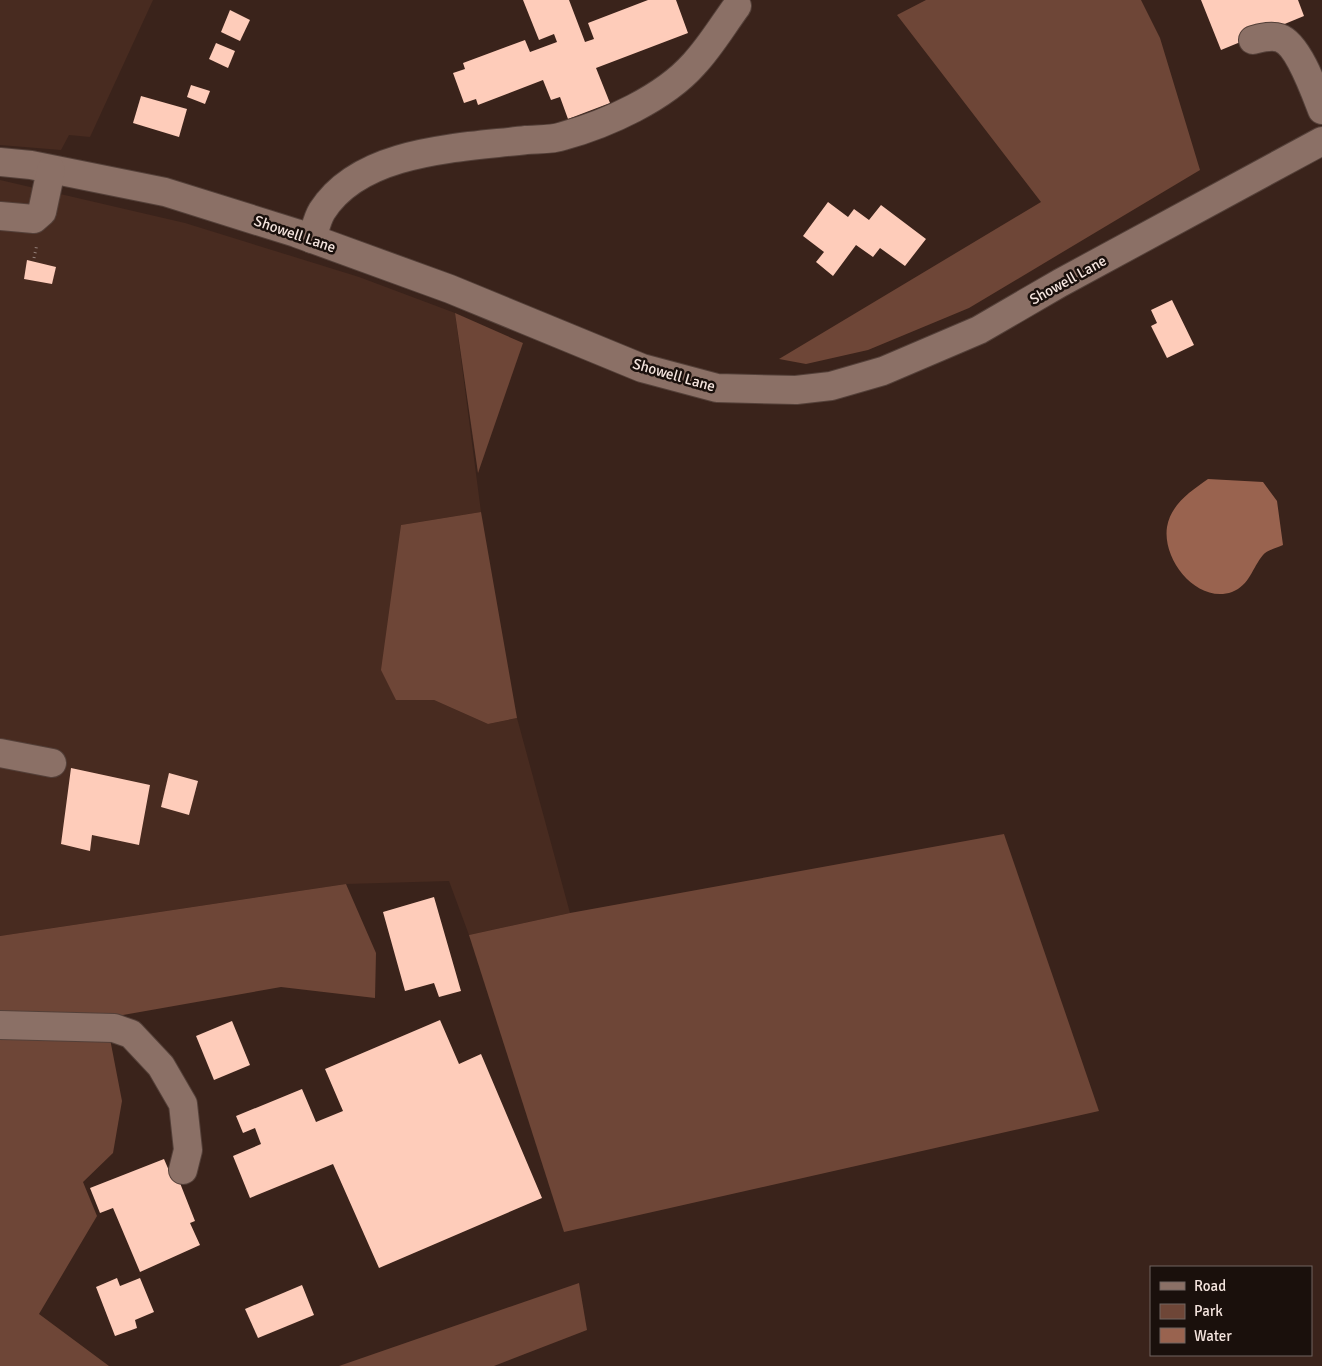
<svg xmlns="http://www.w3.org/2000/svg" width="1322" height="1366" viewBox="0 0 1322 1366" font-family="Signika,sans-serif">
<style>
.built{fill:#482b20}
.green{fill:#6e4637}
.water{fill:#99634f}
.building{fill:#feccba}
.lines{fill:none;stroke-linecap:round;stroke-linejoin:round}
.minor-casing{stroke:#544039;stroke-width:30}
.path{stroke:#937f78;stroke-width:3;stroke-dasharray:1 4;stroke-linecap:butt}
.minor{stroke:#8b7066;stroke-width:28}
.labels{text-anchor:middle;stroke-width:5;stroke-linejoin:round;paint-order:stroke}
.street-label{font-size:15px;fill:#f4e4de;stroke:#1a100c}
</style>
<rect width="100%" height="100%" fill="#3a231b"/>
<g class="built">
<polygon points="0,0 153,0 90,137 69,135 61,150 0,145"/>
<polygon points="0,180 185,223 359,277 455,313 481,512 401,525 396,700 434,700 488,724 517,718 570,913 469,935 449,881 346,884 0,936"/>
</g>
<g class="green">
<polygon points="926,0 1141,0 1160,38 1200,170 969,308 868,350 806,364 779,359 1041,202 897,15"/>
<polygon points="455,313 523,343 478,473"/>
<polygon points="481,512 517,718 488,724 434,700 396,700 381,670 401,525"/>
<polygon points="1004,834 1099,1111 564,1232 469,935 570,913"/>
<polygon points="346,884 376,953 375,998 281,987 106,1018 122,1101 113,1153 83,1182 97,1216 39,1314 109,1366 0,1366 0,936"/>
<polygon points="579,1283 587,1330 494,1366 339,1366"/>
</g>
<path class="water" d="M1208 479 1263 482 1277 501 1283 545C1277 548 1267 550 1263 555 1252 568 1250 585 1232 592 1197 604 1162 560 1167 527 1171 504 1191 491 1208 479Z"/>
<g class="building">
<polygon points="523,0 569,0 585,42 594,39 588,23 648,0 676,0 688,33 596,68 610,103 568,119 560,97 551,100 543,80 478,105 476,99 464,103 453,73 465,69 463,63 525,40 530,52 557,42 554,34 539,40"/>
<polygon points="1201,0 1298,0 1304,16 1221,50"/>
<polygon points="230,10 250,20 240,41 221,32"/>
<polygon points="216,43 235,51 228,68 209,59"/>
<polygon points="191,85 210,91 205,104 187,97"/>
<polygon points="141,96 187,109 179,137 133,123"/>
<polygon points="828,202 848,217 854,209 869,220 881,205 926,239 905,266 880,248 873,257 856,245 833,276 816,262 824,252 803,236"/>
<polygon points="27,260 56,267 52,284 24,279"/>
<polygon points="1172,300 1194,345 1167,358 1151,326 1157,323 1151,310"/>
<polygon points="71,768 150,785 139,845 92,835 90,851 61,844"/>
<polygon points="169,773 198,781 189,815 161,807"/>
<polygon points="434,897 461,991 439,997 434,983 405,991 383,912"/>
<polygon points="440,1020 459,1064 481,1054 542,1198 379,1268 333,1164 250,1198 233,1156 261,1144 255,1128 243,1133 236,1116 302,1089 316,1122 343,1111 325,1069"/>
<polygon points="232,1021 250,1065 214,1080 196,1036"/>
<polygon points="164,1159 173,1180 178,1178 195,1221 190,1223 200,1245 140,1272 113,1208 100,1213 90,1188"/>
<polygon points="117,1278 120,1286 140,1278 154,1312 135,1320 137,1328 115,1336 96,1287"/>
<polygon points="302,1285 314,1315 258,1338 245,1309"/>
</g>
<g class="lines">
<defs>
<g id="minor">
<path d="M1253 40C1261 38 1271 35 1280 38 1298 44 1315 92 1322 110"/>
<polyline points="0,162 31,165 165,192 296,233 450,289 642,368 717,388 796,390 831,386 883,371 979,330 1060,283 1322,141"/>
<polyline points="0,216 34,219 42,212 51,170"/>
<path d="M312 239C315 230 317 219 322 211 361 149 461 148 526 140 538 139 552 140 563 136 607 124 664 98 694 64 710 47 723 25 737 6"/>
<polyline points="0,753 52,763"/>
<polyline points="0,1025 114,1028 131,1034 161,1066 183,1104 188,1150 183,1170"/>
</g>
</defs>
<use href="#minor" class="minor-casing"/>
<polyline class="path" points="34,258 37,244"/>
<use href="#minor" class="minor"/>
</g>
<g class="labels">
<g class="street-label">
<text transform="translate(295 234) rotate(19)" y="5">Showell Lane</text>
<text transform="translate(1068 280) rotate(-29)" y="5">Showell Lane</text>
<text transform="translate(674 375) rotate(16)" y="5">Showell Lane</text>
</g>
</g>
<rect x="1150" y="1266" width="162" height="90" fill="#1a100c" stroke="#716560"/>
<rect x="1160" y="1282" width="25" height="8" fill="#8b7066" stroke="#716560"/>
<text x="1194" y="1291" font-size="15" fill="#f4e4de">Road</text>
<rect x="1160" y="1304" width="25" height="15" fill="#6e4637" stroke="#716560"/>
<text x="1194" y="1316" font-size="15" fill="#f4e4de">Park</text>
<rect x="1160" y="1328" width="25" height="15" fill="#99634f" stroke="#716560"/>
<text x="1194" y="1341" font-size="15" fill="#f4e4de">Water</text>
</svg>
